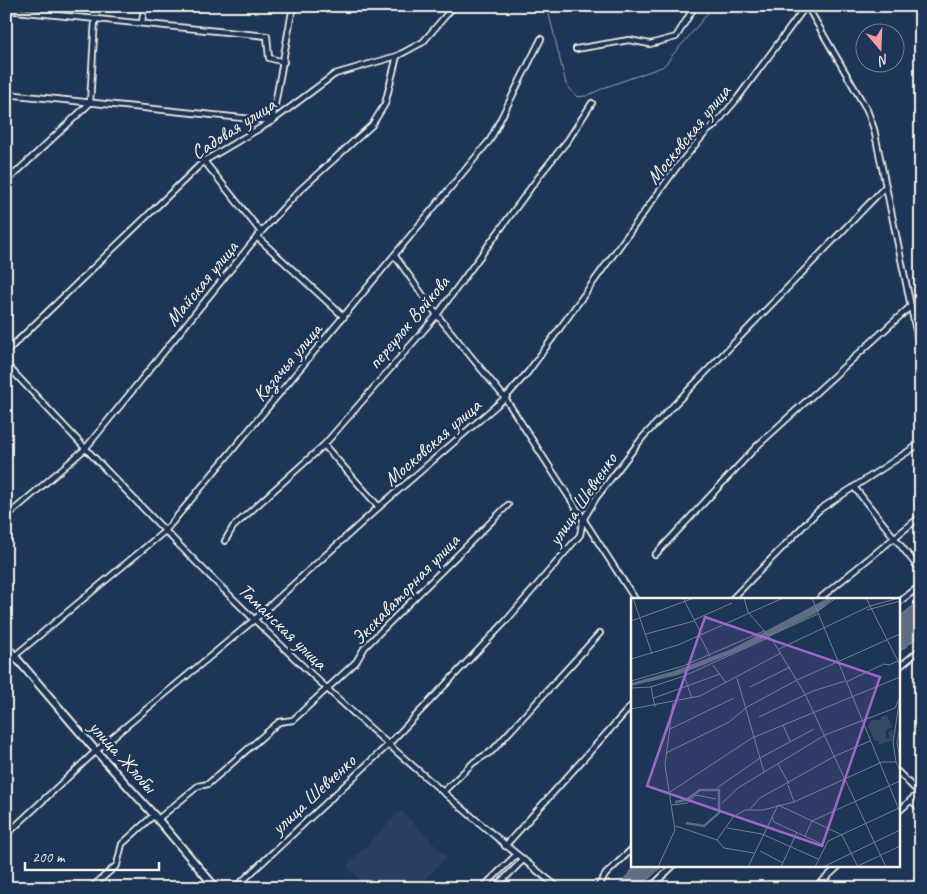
<svg xmlns="http://www.w3.org/2000/svg" width="927" height="894" viewBox="0 0 927 894" font-family="Caveat,sans-serif">
<style>
.built{fill:#2a4060}
.green{fill:#354a67;stroke:#949ea8}
.water{fill:#5e6d82;stroke:#9aa2ab}
.lines{fill:none;stroke-linecap:round;stroke-linejoin:round}
.stream{stroke:#9aa2ab;stroke-width:1}
.street-casing{stroke:#f4f1e8;stroke-width:8}
.secondary-casing{stroke:#f4f1e8;stroke-width:10}
.street{stroke:#1d3557;stroke-width:4.5}
.secondary{stroke:#1d3557;stroke-width:6}
.labels{text-anchor:middle;stroke-width:5;stroke-linejoin:round;paint-order:stroke}
.street-label{font-size:20px;fill:#f4f1e8;stroke:#1d3557}
.inset-river{fill:none;stroke:#5e6d82;stroke-width:2.5}
.inset-road{fill:none;stroke:#738091;stroke-width:1}
.view{fill:#9f67cb;fill-opacity:0.15;stroke:#9f67cb;stroke-width:2.5}
.inset-edge{fill:none;stroke:#f4f1e8;stroke-width:2.5}
</style>
<rect width="100%" height="100%" fill="#1d3557"/>
<filter id="ink" filterUnits="userSpaceOnUse"><feTurbulence type="fractalNoise" baseFrequency=".02" numOctaves="2"/><feDisplacementMap in="SourceGraphic" scale="10" xChannelSelector="R" yChannelSelector="G"/><feConvolveMatrix kernelMatrix="1 2 1 2 8 2 1 2 1" color-interpolation-filters="sRGB"/></filter>
<g filter="url(#ink)">
<polygon class="built" points="401,811 447,857 416,888 368,888 346,866"/>
<polygon class="green" points="516,856 521,861 494,888 483,888"/>
<g class="water">
<polygon points="921,600 921,634 898,653 898,618"/>
<polygon points="637,865 663,865 639,888 616,888"/>
</g>
<g class="lines">
<path class="stream" d="M547 6 566 84 577 97 586 96 606 87 662 67C668 63 670 58 675 52 689 37 700 23 713 6"/>
<defs>
<g id="street">
<polyline points="807,6 867,110 874,129 921,355"/>
<polyline points="6,10 267,36 269,58 284,62"/>
<polyline points="142,23 144,6"/>
<polyline points="576,49 629,40 650,44 676,37 695,6"/>
<polyline points="6,94 272,121 293,6"/>
<polyline points="204,161 261,232"/>
<polyline points="6,182 90,103 95,19"/>
<polyline points="257,237 344,317"/>
<polyline points="395,256 437,315 505,398 635,599"/>
<polyline points="6,352 204,161 272,121 335,74 397,56 423,42 454,6"/>
<path d="M6 364C143 511 283 655 435 785 476 820 516 855 559 888"/>
<polyline points="324,445 379,507"/>
<polyline points="854,487 921,571"/>
<polyline points="6,517 85,449 261,232 300,190 372,125 385,104 397,56"/>
<polyline points="225,541 233,527 324,445 437,315 543,171 568,140 592,103"/>
<polyline points="655,555 757,446 911,306"/>
<polyline points="732,599 819,510 921,443"/>
<polyline points="819,599 921,516"/>
<polyline points="898,603 921,585"/>
<polyline points="6,663 165,531 490,140 541,39"/>
<polyline points="898,668 921,649"/>
<polyline points="898,772 919,793"/>
<polyline points="443,792 474,762 492,751 600,633"/>
<polyline points="911,800 921,810"/>
<polyline points="898,812 921,791"/>
<polyline points="158,819 198,786 208,784 279,722 293,720 356,662 365,647 508,505"/>
<polyline points="6,835 96,751 254,620 379,507 505,398 528,372 677,167 706,132 714,126 737,99 806,6"/>
<polyline points="505,846 632,705"/>
<polyline points="91,888 117,865 122,844 154,815"/>
<polyline points="235,888 388,745 506,621 580,535 583,520 596,498 643,437 886,186"/>
<polyline points="482,888 516,855"/>
<polyline points="495,888 523,860"/>
<polyline points="597,888 606,874 632,849"/>
<polyline points="650,888 674,865"/>
<polyline points="815,888 840,865"/>
</g>
<polyline id="secondary" points="6,646 96,751 154,815 216,888"/>
</defs>
<use href="#street" class="street-casing"/>
<use href="#secondary" class="secondary-casing"/>
<use href="#street" class="street"/>
<use href="#secondary" class="secondary"/>
</g>
</g>
<g class="labels">
<g class="street-label">
<text transform="translate(233 128) rotate(-33)" y="7">Садовая улица</text>
<text transform="translate(688 134) rotate(-51)" y="7">Московская улица</text>
<text transform="translate(201 283) rotate(-51)" y="7">Майская улица</text>
<text transform="translate(408 322) rotate(-50)" y="7">переулок Войкова</text>
<text transform="translate(287 362) rotate(-50)" y="7">Казачья улица</text>
<text transform="translate(432 442) rotate(-41)" y="7">Московская улица</text>
<text transform="translate(582 499) rotate(-56)" y="7">улица Шевченко</text>
<text transform="translate(405 589) rotate(-46)" y="7">Экскаваторная улица</text>
<text transform="translate(283 626) rotate(44)" y="7">Таманская улица</text>
<text transform="translate(123 756) rotate(48)" y="7">улица Жлобы</text>
<text transform="translate(313 794) rotate(-43)" y="7">улица Шевченко</text>
</g>
</g>
<g transform="translate(631 598)">
<rect width="269" height="269" fill="#1d3557"/>
<path d="M256 117 261 129 255 132V141L259 140 257 135 261 131 263 142 246 147 249 143 243 142 237 128 241 122H250V119Z" fill="#354a67"/>
<path d="M197 0H203L184 16 112 51 47 77 0 88V85L43 73 101 51Z" fill="#5e6d82"/>
<path class="inset-river" d="M44 204 55 202 69 192H88V215L73 228 55 225"/>
<path class="inset-road" d="M2 0 21 56M52 0 71 37M113 0 117 14 142 43 174 96 255 269M181 0 269 214M235 0 269 67M236 12 269 3M187 13 205 0M63 22 101 5M0 23 63 0M15 36 63 23M69 38 79 58M138 38 187 16M148 51 239 8 268 0M0 61 47 47 152 0M82 67 95 85M53 78 61 100M106 80 133 174M0 83 52 68 133 33M215 84 253 66 258 67 267 63M20 89 24 109M119 89 159 69M0 90 20 89 53 78 139 39M23 100 89 76M0 111 69 98 150 55M128 119 182 93 214 83M152 127 159 143M269 130 266 144 269 160M39 131 103 100M35 155 98 124 116 109 166 82 269 36M265 164 262 145 268 105M147 166 158 186M157 187 163 204M86 190 129 160 183 131M39 194 121 140 269 79M91 205 107 190 194 137 264 110 269 99M41 207 56 205 65 197 85 201M119 211 129 200 204 158 239 143M141 218 143 224 193 247M45 228 86 242M96 230 131 236 187 261M174 238 181 223 269 183M86 242 102 219 114 212H132L163 204 251 164H265L269 172M86 242 93 250 123 255M129 253 152 265M227 268 269 248M27 269 44 232 34 167 42 105M117 269 147 207 211 237 227 269M150 269 166 234M184 269 197 243 268 210M192 269 269 232"/>
<path class="view" d="M74 19 249 79 191 248 16 188Z"/>
<rect width="269" height="269" class="inset-edge"/>
</g>
<rect width="927" height="894" fill="none" stroke="#1d3557" stroke-width="25"/>
<rect x="12" y="12" width="902" height="869" fill="none" stroke="#f4f1e8" stroke-width="2" filter="url(#ink)"/>
<g transform="translate(880 48) rotate(161)"><circle r="24" fill="#1d3557" stroke="#738091"/>
<path d="M0-4L9 19L0 12L-9 19Z" fill="#ff9aa2"/>
<text y="-8" font-size="14" font-weight="bold" text-anchor="middle" fill="#f4f1e8">N</text>
</g>
<path d="M25 862v8h134v-8" fill="none" stroke="#f4f1e8" stroke-width="2.5"/>
<text x="32" y="862" font-size="15" fill="#f4f1e8" stroke="#1d3557" stroke-width="4" paint-order="stroke">200 m</text>
</svg>
